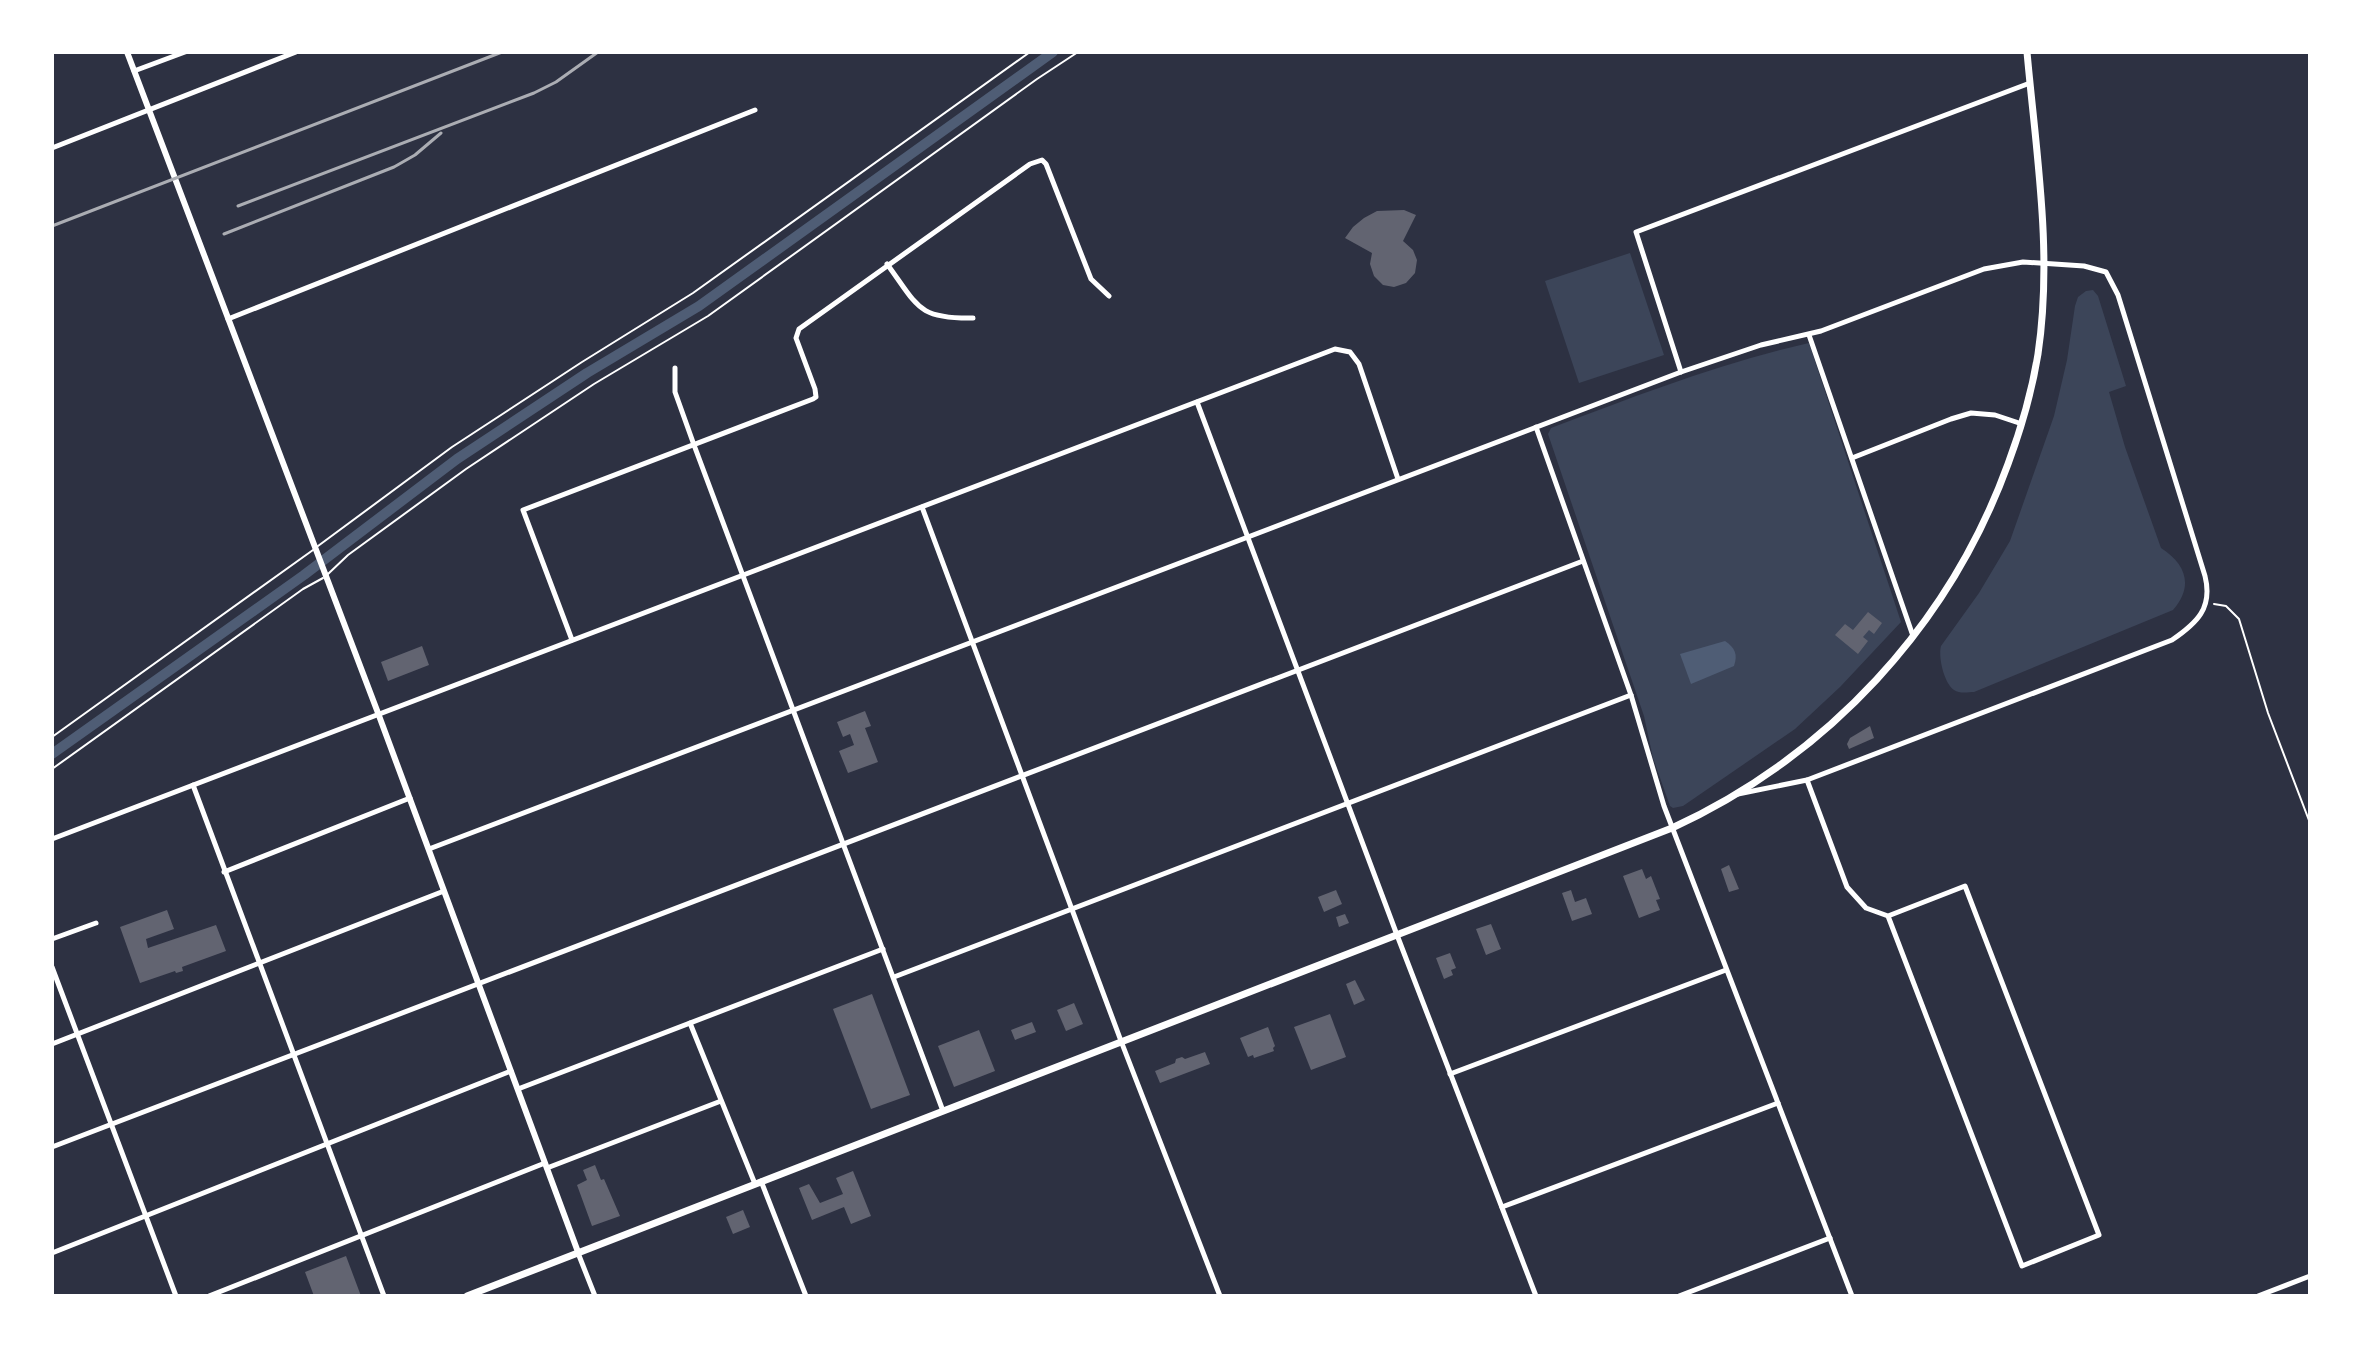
<svg xmlns="http://www.w3.org/2000/svg" width="2362" height="1348" viewBox="0 0 2362 1348" font-family="'Roboto Serif',serif">
<style>
.green{fill:#3c4559}
.water{fill:#4f5d75}
.lines{fill:none;stroke-linecap:round;stroke-linejoin:round}
.canal{stroke:#4f5d75;stroke-width:10}
.building{fill:#626471}
.path{stroke:#fff;stroke-width:2}
.service{stroke:#fff;stroke-width:2}
.minor{stroke:#fff;stroke-width:5}
.tertiary{stroke:#fff;stroke-width:6}
.primary{stroke:#fff;stroke-width:7}
.rail{stroke:#abadb3;stroke-width:3}
</style>
<rect width="100%" height="100%" fill="#2d3142"/>
<g class="green">
<polygon points="1630,253 1664,355 1579,383 1545,281"/>
<path d="M2093 290 2098 296 2126 386 2109 392 2125 447 2161 548C2186 564 2194 586 2173 610L1974 692C1968 692 1960 694 1954 690 1944 683 1938 657 1941 646L1979 593 2010 541 2054 416 2067 360 2075 306 2078 297 2086 291Z"/>
<path d="M1809 343 1901 622 1840 687 1795 729 1683 806 1673 808 1670 806 1653 758 1644 716 1548 434 1551 428C1636 396 1720 363 1809 343Z"/>
</g>
<path class="water" d="M1725 641C1735 648 1738 654 1734 666L1691 684 1680 654Z"/>
<g class="lines">
<polyline class="canal" points="52,754 304,575 457,459 587,373 699,306 1053,52"/>
</g>
<g class="building">
<polygon points="1404,210 1416,215 1403,241 1413,250 1417,260 1415,273 1406,283 1394,287 1383,285 1374,276 1370,264 1372,253 1345,238 1353,227 1364,218 1377,211"/>
<polygon points="1868,612 1882,623 1874,634 1869,630 1863,637 1868,641 1858,654 1835,635 1845,624 1853,630"/>
<polygon points="422,646 429,665 388,681 381,662"/>
<polygon points="865,711 871,726 865,728 878,762 848,773 839,751 854,745 850,734 843,737 837,722"/>
<polygon points="1870,726 1874,738 1849,749 1847,744 1850,738"/>
<polygon points="1729,865 1739,889 1729,892 1721,869"/>
<polygon points="1642,869 1646,879 1651,876 1660,899 1656,900 1660,910 1639,918 1623,876"/>
<polygon points="1336,890 1342,904 1324,912 1318,897"/>
<polygon points="1571,890 1575,902 1586,898 1592,914 1572,921 1562,893"/>
<polygon points="167,910 174,929 146,939 148,948 216,925 226,951 182,967 183,971 176,973 175,971 140,983 120,927"/>
<polygon points="1345,914 1349,923 1339,927 1336,917"/>
<polygon points="1491,924 1501,949 1486,955 1476,929"/>
<polygon points="1450,953 1456,968 1451,970 1453,975 1444,979 1436,958"/>
<polygon points="1355,980 1365,1000 1354,1005 1346,984"/>
<polygon points="872,994 910,1095 871,1109 833,1009"/>
<polygon points="1074,1003 1083,1024 1066,1031 1057,1010"/>
<polygon points="1330,1014 1346,1057 1311,1070 1294,1027"/>
<polygon points="1032,1022 1036,1032 1015,1040 1011,1030"/>
<polygon points="1268,1027 1275,1046 1273,1048 1274,1051 1254,1058 1253,1055 1248,1057 1240,1038"/>
<polygon points="979,1030 995,1071 954,1087 938,1046"/>
<polygon points="1205,1052 1210,1064 1160,1083 1155,1071 1175,1063 1176,1059 1182,1057 1185,1059"/>
<polygon points="595,1165 601,1180 604,1179 620,1216 592,1226 577,1185 587,1180 583,1170"/>
<polygon points="853,1171 871,1216 851,1224 844,1207 812,1220 799,1188 809,1184 820,1203 843,1194 836,1178"/>
<polygon points="743,1210 750,1227 733,1234 726,1217"/>
<polygon points="346,1256 361,1296 314,1296 305,1272"/>
</g>
<g class="lines">
<polyline class="path" points="2214,604 2226,606 2239,619 2268,713 2310,823"/>
<g class="service">
<polyline points="318,546 452,447 582,362 693,293 1030,52"/>
<polyline points="328,574 348,555 466,469 594,384 708,316 1037,79 1078,52"/>
<polyline points="52,737 313,550"/>
<polyline points="52,769 303,589 323,578"/>
</g>
<g class="minor">
<polyline points="134,71 185,52"/>
<polyline points="52,148 296,52"/>
<path d="M887 264C918 306 917 319 973 318"/>
<polyline points="228,319 755,110"/>
<polyline points="1809,335 1913,636"/>
<polyline points="675,368 675,392 694,445 943,1111"/>
<polyline points="1681,372 1636,232 2030,83"/>
<polyline points="1197,402 1397,935 1536,1296"/>
<polyline points="1536,427 1631,695 1664,806 1852,1296"/>
<polyline points="1852,458 1951,419 1971,413 1995,415 2022,424"/>
<polyline points="922,507 1121,1041 1220,1296"/>
<polyline points="572,640 523,510 813,399 816,397 815,389 796,338 799,329 1030,164 1042,160 1046,164 1091,279 1109,296"/>
<polyline points="1807,780 1847,887 1866,908 1888,916 1965,886 2099,1235 2022,1266 1888,916"/>
<polyline points="193,785 384,1296"/>
<polyline points="52,839 1335,349 1350,352 1359,364 1398,479"/>
<path d="M429 849 1681 372 1761 345 1821 331 1984 269 2023 262 2084 266 2106 272 2118 295 2205 576C2213 608 2197 623 2172 640L1807 780 1738 794"/>
<polyline points="224,872 410,798"/>
<polyline points="52,939 96,923"/>
<polyline points="52,967 176,1296"/>
<polyline points="894,977 1631,695"/>
<polyline points="690,1023 755,1184"/>
<polyline points="52,1044 444,891"/>
<polyline points="1450,1074 1726,970"/>
<polyline points="518,1089 883,949"/>
<polyline points="52,1147 1583,561"/>
<polyline points="547,1168 721,1101"/>
<polyline points="761,1181 806,1296"/>
<polyline points="1502,1207 1778,1103"/>
<polyline points="52,1253 511,1071"/>
<polyline points="578,1253 595,1296"/>
<polyline points="209,1296 545,1163"/>
<polyline points="1679,1296 1830,1238"/>
<polyline points="2258,1296 2310,1276"/>
</g>
<polyline class="tertiary" points="127,52 378,713 578,1252"/>
<path class="primary" d="M467 1296 1672 828C1828 756 1949 626 2008 464 2021 429 2032 391 2038 354 2053 253 2036 153 2027 52"/>
<g class="rail">
<polyline points="238,206 534,93 556,82 598,52"/>
<polyline points="52,226 502,52"/>
<polyline points="224,234 394,167 415,155 441,133"/>
</g>
</g>
<rect width="2362" height="1348" fill="none" stroke="#ffffff" stroke-width="108"/>
</svg>
